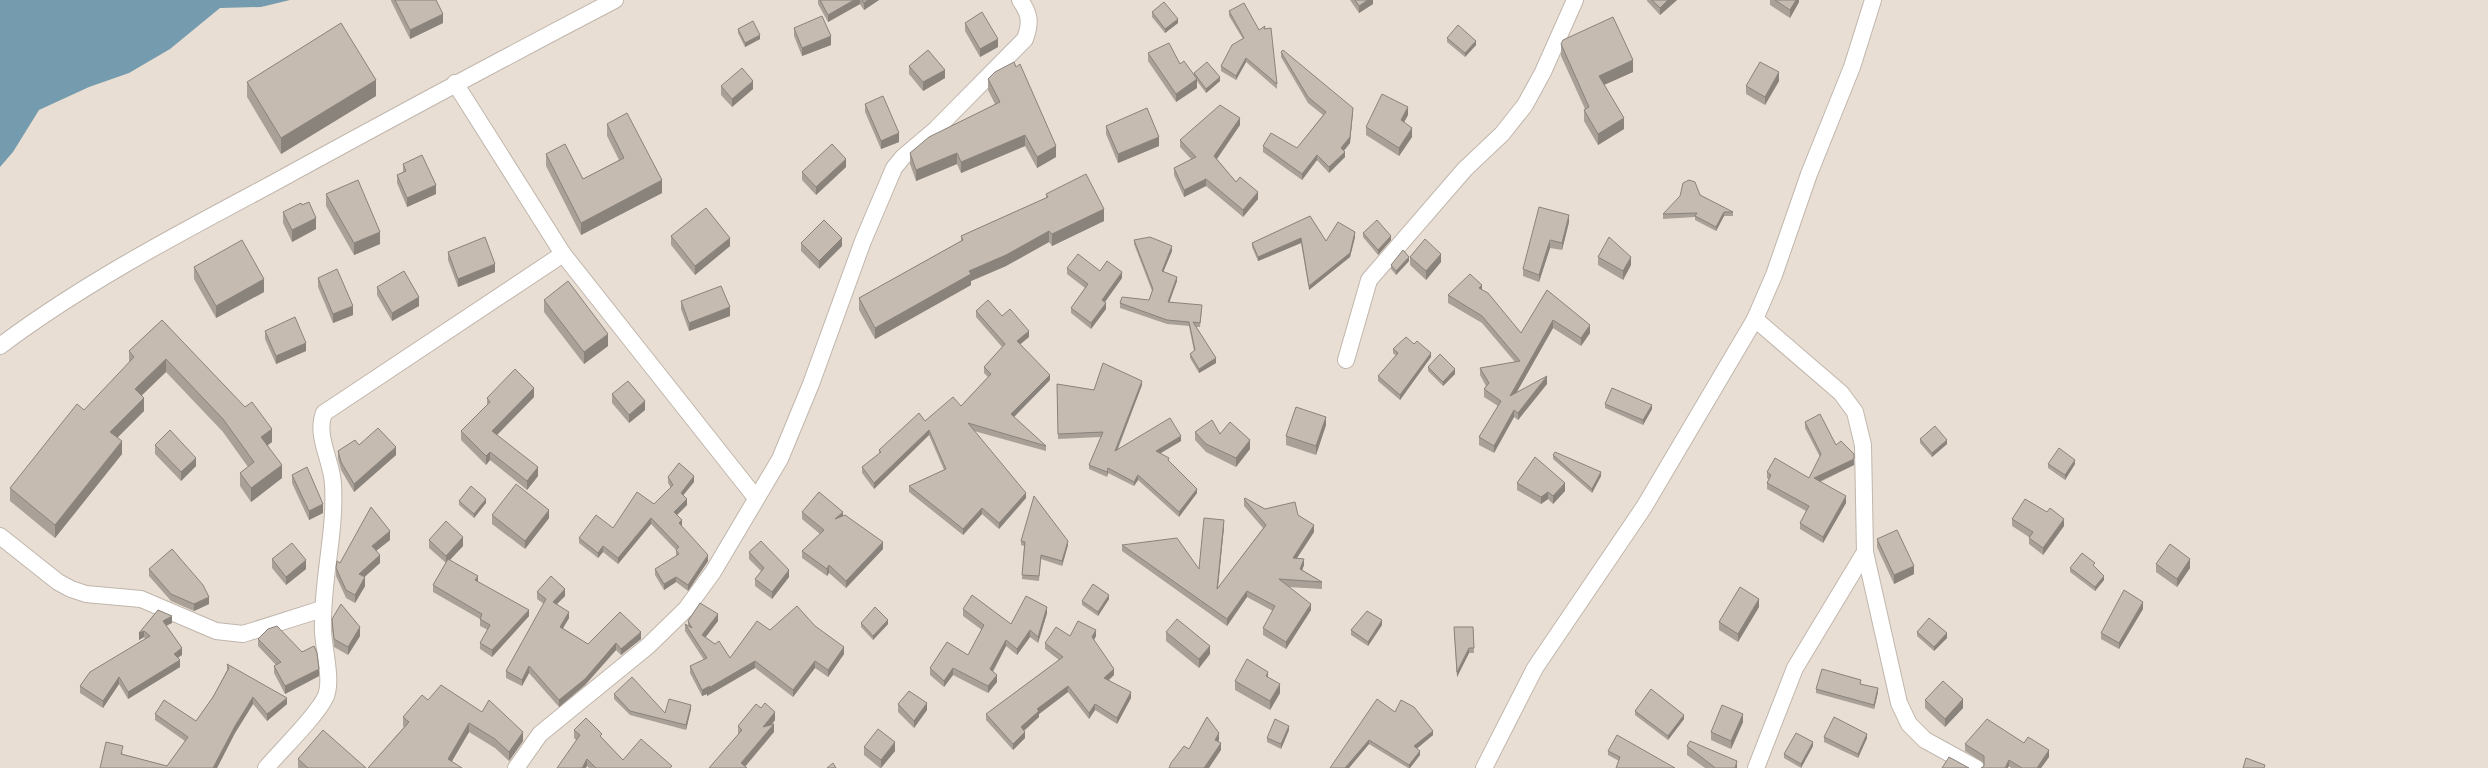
<svg xmlns="http://www.w3.org/2000/svg" width="2488" height="768" viewBox="0 0 2488 768" font-family="Arial,sans-serif">
<style>
.water{fill:#749bae}
.lines{fill:none;stroke-linecap:round;stroke-linejoin:round}
.street-casing{stroke:#c0b6ac;stroke-width:18}
.street{stroke:#fff;stroke-width:16}
.wall{fill:#a9a198}
.shaded-wall{fill:#8a837c}
.building{fill:#c5bbb1;stroke:#8a837c}
</style>
<rect width="100%" height="100%" fill="#e9ded3"/>
<polygon class="water" points="0,0 290,0 261,7 220,8 170,49 129,73 89,87 39,110 13,152 0,167"/>
<g class="lines">
<defs>
<g id="street">
<polyline points="455,83 563,254 756,498"/>
<polyline points="1755,319 1841,393 1855,412 1863,445 1865,552 1899,703 1909,724 1925,740 1976,768"/>
<path d="M0 346C84 283 176 235 268 186 383 123 498 61 615 0"/>
<polyline points="1346,360 1369,280 1465,169 1502,134 1525,105 1543,72 1575,0"/>
<polyline points="0,536 58,582 71,589 86,594 141,599 216,631 243,634 322,609"/>
<path d="M266 768C282 749 314 719 325 698 333 683 324 650 323 632 321 583 336 534 333 484 332 461 315 436 324 413L563 254"/>
<path d="M516 768 540 734 648 646 686 609 713 572 780 459 811 384 863 241 894 168 903 157 936 129 1025 39C1031 23 1030 14 1020 0"/>
<polyline points="1484,768 1535,668 1644,507 1755,319 1774,275 1809,174 1852,67 1873,0"/>
<polyline points="1756,768 1795,668 1865,552"/>
</g>
</defs>
<use href="#street" class="street-casing"/>
<use href="#street" class="street"/>
</g>
<g class="wall">
<polygon points="391,0 436,0 443,23 410,39 391,1"/>
<polygon points="818,0 879,0 864,10 860,4 828,22 818,4"/>
<polygon points="1350,0 1373,0 1373,4 1359,13"/>
<polygon points="1647,0 1677,0 1660,15 1647,1"/>
<polygon points="1770,0 1799,0 1799,2 1790,18 1770,5"/>
<polygon points="1229,11 1259,30 1265,29 1277,84 1277,89 1246,62 1236,80 1221,71 1221,66 1243,39 1229,16"/>
<polygon points="1152,12 1178,23 1165,33 1152,17"/>
<polygon points="965,23 998,47 980,57 965,31"/>
<polygon points="794,28 831,45 802,56 794,36"/>
<polygon points="738,29 760,39 745,47 738,33"/>
<polygon points="1447,38 1476,45 1465,57 1447,42"/>
<polygon points="1561,44 1633,72 1604,85 1624,129 1598,145 1584,121 1584,110 1585,109 1561,56"/>
<polygon points="1281,52 1353,113 1350,143 1344,151 1345,157 1329,173 1317,160 1302,180 1263,152 1263,146 1297,148 1323,115 1308,103 1281,57"/>
<polygon points="1148,53 1180,64 1194,75 1194,73 1220,81 1206,93 1197,81 1197,88 1176,102 1148,61"/>
<polygon points="909,66 945,78 923,91 909,74"/>
<polygon points="988,79 1056,157 1037,168 1025,146 961,173 957,164 916,181 910,164 910,153 995,104 988,90"/>
<polygon points="1779,81 1765,105 1746,94 1746,86"/>
<polygon points="247,82 376,96 281,154 247,97"/>
<polygon points="721,86 753,89 732,107 721,95"/>
<polygon points="865,104 899,142 881,149 865,112"/>
<polygon points="1408,115 1404,122 1412,137 1399,156 1366,135 1366,127"/>
<polygon points="607,124 662,193 581,235 546,166 546,154 583,179 619,160 607,136"/>
<polygon points="1240,125 1217,159 1236,182 1258,199 1243,217 1206,186 1184,197 1174,175 1174,168 1191,159 1180,147 1180,140"/>
<polygon points="1106,126 1159,146 1118,163 1106,134"/>
<polygon points="403,164 436,194 407,207 397,183 397,175 403,172"/>
<polygon points="846,167 816,195 802,180 802,172"/>
<polygon points="326,194 380,244 354,255 326,206"/>
<polygon points="1046,194 1104,221 1052,246 1049,242 1006,266 971,281 971,285 875,339 859,310 859,298 961,241 961,236 1046,198"/>
<polygon points="1700,195 1733,212 1733,216 1724,216 1716,231 1695,220 1695,217 1663,219 1663,214"/>
<polygon points="283,212 316,229 292,242 283,223"/>
<polygon points="1310,216 1326,241 1355,237 1350,257 1309,290 1301,243 1258,261 1252,247 1252,243"/>
<polygon points="1569,222 1562,250 1550,248 1539,282 1523,276 1523,269"/>
<polygon points="1363,233 1391,240 1378,255 1363,237"/>
<polygon points="671,236 730,246 695,275 671,245"/>
<polygon points="1134,240 1172,251 1163,272 1177,281 1169,302 1202,309 1200,327 1196,327 1216,363 1199,373 1190,358 1190,354 1194,351 1189,326 1167,324 1120,308 1120,303 1149,300 1152,291 1134,244"/>
<polygon points="801,243 842,246 819,269 801,251"/>
<polygon points="448,252 495,272 458,287 448,260"/>
<polygon points="1410,257 1441,262 1426,280 1410,265"/>
<polygon points="1598,257 1631,265 1623,280 1598,265"/>
<polygon points="1409,261 1396,275 1391,269 1391,265"/>
<polygon points="194,267 264,292 216,318 194,279"/>
<polygon points="1067,268 1100,271 1122,278 1105,302 1106,309 1091,329 1071,313 1071,308 1085,288 1067,274"/>
<polygon points="318,278 353,315 333,323 318,287"/>
<polygon points="377,287 419,306 392,321 377,295"/>
<polygon points="1482,290 1521,333 1547,290 1590,333 1581,346 1553,328 1516,393 1547,384 1518,420 1514,417 1494,453 1479,445 1479,437 1498,406 1484,397 1484,389 1486,386 1480,375 1480,368 1515,362 1482,323 1448,303 1448,295"/>
<polygon points="544,300 608,346 584,364 544,312"/>
<polygon points="681,301 730,316 689,331 681,309"/>
<polygon points="976,311 1002,316 1029,337 1020,344 1050,380 1014,417 1046,446 1046,451 974,431 1026,498 999,529 982,514 963,535 909,492 909,486 944,470 929,435 874,489 862,473 862,467 879,454 879,450 925,421 961,406 988,377 984,373 984,367 1002,347 976,317"/>
<polygon points="162,320 272,442 268,445 282,478 251,502 240,486 240,473 248,467 223,432 166,372 141,395 144,411 118,437 122,454 55,538 10,501 10,488 129,363 129,351"/>
<polygon points="265,331 306,351 276,364 265,339"/>
<polygon points="1414,344 1431,357 1400,400 1378,381 1378,376 1396,356 1393,353 1393,349"/>
<polygon points="1428,367 1455,374 1443,386 1428,371"/>
<polygon points="1057,384 1094,390 1142,385 1118,449 1181,441 1160,453 1169,461 1197,493 1179,517 1138,480 1134,486 1108,473 1107,477 1089,469 1089,465 1101,437 1058,439"/>
<polygon points="612,394 645,410 629,423 612,403"/>
<polygon points="534,397 497,435 538,476 527,490 490,460 486,465 461,440 461,431 487,406 487,398"/>
<polygon points="1605,404 1652,409 1643,425 1605,408"/>
<polygon points="1805,422 1836,445 1854,465 1820,482 1846,503 1823,543 1800,529 1800,523 1806,511 1767,489 1767,483 1769,480 1767,478 1767,472 1809,478 1820,457 1805,428"/>
<polygon points="1326,425 1316,455 1286,445 1286,436"/>
<polygon points="1195,432 1220,434 1250,449 1236,467 1206,452 1195,440"/>
<polygon points="1920,439 1947,444 1932,457 1920,443"/>
<polygon points="155,445 196,466 181,481 155,454"/>
<polygon points="338,451 396,455 354,492 341,470 338,459"/>
<polygon points="1553,455 1601,476 1592,493 1553,459"/>
<polygon points="2048,464 2075,464 2065,480 2048,468"/>
<polygon points="292,475 323,513 309,520 292,483"/>
<polygon points="668,477 694,482 683,495 687,505 677,515 682,526 681,526 708,561 688,591 676,582 664,590 655,575 655,569 676,556 676,550 651,524 618,564 603,552 598,558 579,543 579,538 613,528 654,504 671,488 668,483"/>
<polygon points="1517,483 1565,491 1553,504 1548,499 1541,504 1517,490"/>
<polygon points="1244,499 1265,509 1298,515 1314,532 1297,558 1304,565 1302,570 1322,582 1322,589 1288,587 1311,610 1286,649 1263,635 1263,628 1273,611 1247,597 1227,626 1122,551 1122,545 1199,569 1224,527 1218,588 1263,528 1244,506"/>
<polygon points="459,501 486,503 474,518 459,505"/>
<polygon points="802,512 843,516 883,549 846,588 829,573 827,576 802,558 802,551 820,534 802,519"/>
<polygon points="492,515 549,518 525,549 492,524"/>
<polygon points="2012,519 2064,526 2043,555 2029,544 2029,537 2012,526"/>
<polygon points="1877,539 1914,574 1894,584 1877,547"/>
<polygon points="390,540 376,551 380,563 364,577 365,586 355,603 346,598 336,576 336,568 340,563"/>
<polygon points="429,540 463,546 450,560 478,582 529,616 492,657 480,649 480,643 488,630 480,626 480,619 433,592 433,585 446,563 429,548"/>
<polygon points="1021,541 1068,545 1062,566 1041,559 1039,581 1022,579 1024,546 1021,545"/>
<polygon points="749,552 789,577 772,599 755,586 755,579 761,571 749,559"/>
<polygon points="272,559 306,569 286,585 272,568"/>
<polygon points="2156,564 2190,568 2177,587 2156,572"/>
<polygon points="2070,568 2104,580 2095,591 2070,572"/>
<polygon points="149,569 209,604 194,611 171,601 149,576"/>
<polygon points="537,592 565,596 557,604 569,618 563,628 588,644 641,639 621,655 616,650 585,685 559,707 529,673 522,686 506,678 506,671 544,604 537,599"/>
<polygon points="1109,599 1098,616 1082,605 1082,601"/>
<polygon points="1759,607 1738,642 1719,630 1719,622"/>
<polygon points="963,609 1011,624 1047,613 1038,643 1030,637 1017,655 1006,646 993,672 997,682 988,693 953,675 944,687 930,675 930,668 968,655 982,630 963,616"/>
<polygon points="2143,609 2119,649 2101,639 2101,633"/>
<polygon points="158,610 172,623 166,626 182,655 178,658 180,667 128,699 119,684 103,708 80,693 80,686 145,639 144,637 139,640 139,633"/>
<polygon points="332,619 360,636 348,655 334,647 332,627"/>
<polygon points="688,621 718,621 705,637 730,658 770,630 815,626 844,654 828,677 815,668 793,697 755,668 707,696 707,694 702,696 690,673 690,666 704,660 685,631 685,624 688,626"/>
<polygon points="861,623 888,624 873,640 861,627"/>
<polygon points="1382,625 1368,646 1351,635 1351,630"/>
<polygon points="1473,627 1474,653 1469,653 1457,677 1454,632"/>
<polygon points="1166,632 1210,654 1199,668 1166,641"/>
<polygon points="1917,632 1947,638 1934,651 1917,636"/>
<polygon points="1096,636 1094,640 1114,675 1109,680 1131,698 1117,724 1095,710 1089,719 1068,692 1039,714 1039,717 1024,731 1025,738 1013,750 986,720 986,714 1059,660 1045,649 1045,643"/>
<polygon points="258,639 319,676 285,694 274,673 274,666 276,665 258,646"/>
<polygon points="227,664 287,704 267,721 253,704 235,733 217,768 100,768 123,752 122,754 167,766 185,741 155,720 155,714 196,721 213,697 227,670"/>
<polygon points="1268,678 1280,693 1270,710 1235,690 1235,681"/>
<polygon points="1861,684 1878,692 1874,709 1816,693 1816,689"/>
<polygon points="614,694 665,713 691,709 686,730 630,715 614,699"/>
<polygon points="428,700 523,741 509,761 495,748 469,732 452,761 368,768 404,727 403,726 403,717"/>
<polygon points="1925,700 1963,708 1945,727 1925,708"/>
<polygon points="898,704 927,710 914,728 898,712"/>
<polygon points="1635,711 1684,719 1668,740 1635,715"/>
<polygon points="1395,712 1433,735 1416,749 1420,755 1410,768 1408,768 1369,744 1349,768 1330,768"/>
<polygon points="775,720 771,725 774,732 709,768 738,735 738,726"/>
<polygon points="1743,722 1731,749 1711,740 1711,732"/>
<polygon points="574,730 602,738 623,760 672,768 589,768 587,766 576,740 574,738"/>
<polygon points="1289,730 1281,749 1267,742 1267,738"/>
<polygon points="1824,737 1867,738 1858,758 1824,742"/>
<polygon points="2024,743 2049,757 2041,768 2011,768 2009,766 1984,766 1984,763 1965,751 1965,744"/>
<polygon points="1687,746 1737,768 1705,768 1687,755"/>
<polygon points="1813,746 1801,768 1784,758 1784,754"/>
<polygon points="864,747 895,751 881,768 880,768 864,755"/>
<polygon points="1608,751 1675,768 1619,761 1608,755"/>
<polygon points="298,759 366,768 298,768"/>
</g>
<g class="shaded-wall">
<polygon points="854,0 860,0 860,4 828,22 828,15"/>
<polygon points="868,0 879,0 864,10 864,3"/>
<polygon points="1368,0 1373,0 1373,4 1359,13 1359,6"/>
<polygon points="1668,0 1677,0 1660,15 1660,8"/>
<polygon points="1796,0 1799,0 1799,2 1790,18 1790,10"/>
<polygon points="443,14 443,23 410,39 410,30"/>
<polygon points="1178,19 1178,23 1165,33 1165,29"/>
<polygon points="760,35 760,39 745,47 745,43"/>
<polygon points="831,36 831,45 802,56 802,48"/>
<polygon points="998,39 998,47 980,57 980,49"/>
<polygon points="1476,41 1476,45 1465,57 1465,53"/>
<polygon points="1246,58 1246,62 1236,80 1236,76"/>
<polygon points="1633,60 1633,72 1599,87 1599,76"/>
<polygon points="945,70 945,78 923,91 923,82"/>
<polygon points="1779,72 1779,81 1765,105 1765,97"/>
<polygon points="1220,77 1220,81 1206,93 1206,89"/>
<polygon points="1197,79 1197,88 1176,102 1176,94"/>
<polygon points="376,80 376,96 281,154 281,138"/>
<polygon points="753,81 753,89 732,107 732,99"/>
<polygon points="1408,107 1408,115 1401,128 1401,120"/>
<polygon points="1353,108 1350,143 1341,154 1341,148"/>
<polygon points="1240,118 1240,125 1214,163 1214,156"/>
<polygon points="1624,118 1624,129 1598,145 1598,134"/>
<polygon points="1412,128 1412,137 1399,156 1399,148"/>
<polygon points="899,133 899,142 881,149 881,141"/>
<polygon points="1025,135 1025,146 961,173 961,162"/>
<polygon points="1159,137 1159,146 1118,163 1118,154"/>
<polygon points="1056,146 1056,157 1037,168 1037,157"/>
<polygon points="1345,152 1345,157 1329,173 1329,167"/>
<polygon points="957,153 957,164 916,181 916,170"/>
<polygon points="1317,155 1317,160 1302,180 1302,174"/>
<polygon points="846,159 846,167 816,195 816,187"/>
<polygon points="1206,179 1206,186 1184,197 1184,190"/>
<polygon points="662,180 662,193 581,235 581,223"/>
<polygon points="436,185 436,194 407,207 407,198"/>
<polygon points="1258,192 1258,199 1243,217 1243,210"/>
<polygon points="1104,209 1104,221 1052,246 1052,234"/>
<polygon points="1724,212 1724,216 1716,231 1716,227"/>
<polygon points="1569,215 1569,222 1562,250 1562,243"/>
<polygon points="316,218 316,229 292,242 292,230"/>
<polygon points="1049,231 1049,242 1006,266 971,281 971,285 875,339 875,328 969,271"/>
<polygon points="380,232 380,244 354,255 354,243"/>
<polygon points="1355,232 1355,237 1350,257 1309,290 1309,286"/>
<polygon points="1391,236 1391,240 1378,255 1378,250"/>
<polygon points="730,238 730,246 695,275 695,266"/>
<polygon points="842,238 842,246 819,269 819,261"/>
<polygon points="1301,238 1301,243 1258,261 1258,257"/>
<polygon points="1550,240 1550,248 1539,282 1539,275"/>
<polygon points="1172,246 1172,251 1162,275 1162,271"/>
<polygon points="1441,254 1441,262 1426,280 1426,271"/>
<polygon points="1409,257 1409,261 1396,275 1396,271"/>
<polygon points="1631,257 1631,265 1623,280 1623,271"/>
<polygon points="495,264 495,272 458,287 458,279"/>
<polygon points="1122,272 1122,278 1102,306 1102,300"/>
<polygon points="1177,277 1177,281 1168,306 1168,302"/>
<polygon points="264,279 264,292 216,318 216,306"/>
<polygon points="1482,285 1482,292 1479,288"/>
<polygon points="419,297 419,306 392,321 392,313"/>
<polygon points="1106,303 1106,309 1091,329 1091,323"/>
<polygon points="353,306 353,315 333,323 333,314"/>
<polygon points="730,307 730,316 689,331 689,323"/>
<polygon points="1553,320 1553,328 1510,404 1510,396"/>
<polygon points="1590,325 1590,333 1581,346 1581,338"/>
<polygon points="1029,331 1029,337 1017,347 1017,341"/>
<polygon points="608,334 608,346 584,364 584,352"/>
<polygon points="306,343 306,351 276,364 276,356"/>
<polygon points="1431,353 1431,357 1400,400 1400,395"/>
<polygon points="1216,358 1216,363 1199,373 1199,369"/>
<polygon points="166,359 166,372 135,402 135,389"/>
<polygon points="1455,369 1455,374 1443,386 1443,382"/>
<polygon points="1050,375 1050,380 1011,420 1011,414"/>
<polygon points="1547,376 1547,384 1518,420 1518,413"/>
<polygon points="1142,381 1142,385 1115,455 1115,451"/>
<polygon points="534,388 534,397 492,440 492,431"/>
<polygon points="144,398 144,411 110,445 110,432"/>
<polygon points="645,401 645,410 629,423 629,415"/>
<polygon points="1652,405 1652,409 1643,425 1643,420"/>
<polygon points="1514,410 1514,417 1494,453 1494,446"/>
<polygon points="1326,417 1326,425 1316,455 1316,446"/>
<polygon points="272,429 272,442 261,450 261,437"/>
<polygon points="929,430 929,435 874,489 874,483"/>
<polygon points="1181,436 1181,441 1156,456 1156,451"/>
<polygon points="1250,440 1250,449 1236,467 1236,458"/>
<polygon points="1947,440 1947,444 1932,457 1932,453"/>
<polygon points="122,441 122,454 55,538 55,525"/>
<polygon points="396,447 396,455 354,492 354,484"/>
<polygon points="490,452 490,460 486,465 486,456"/>
<polygon points="196,458 196,466 181,481 181,472"/>
<polygon points="1854,459 1854,465 1814,484 1814,478"/>
<polygon points="2075,460 2075,464 2065,480 2065,475"/>
<polygon points="282,465 282,478 251,502 251,488"/>
<polygon points="538,467 538,476 527,490 527,481"/>
<polygon points="1108,468 1108,473 1107,477 1107,472"/>
<polygon points="1601,472 1601,476 1592,493 1592,489"/>
<polygon points="1138,475 1138,480 1134,486 1134,482"/>
<polygon points="694,476 694,482 681,498 681,493"/>
<polygon points="1565,483 1565,491 1553,504 1553,496"/>
<polygon points="1197,489 1197,493 1179,517 1179,512"/>
<polygon points="1548,492 1548,499 1541,504 1541,497"/>
<polygon points="1026,493 1026,498 999,529 999,523"/>
<polygon points="1846,496 1846,503 1823,543 1823,537"/>
<polygon points="486,499 486,503 474,518 474,514"/>
<polygon points="687,499 687,505 674,518 674,512"/>
<polygon points="323,504 323,513 309,520 309,511"/>
<polygon points="982,508 982,514 963,535 963,529"/>
<polygon points="549,510 549,518 525,549 525,541"/>
<polygon points="843,512 843,520 835,519"/>
<polygon points="651,518 651,524 618,564 618,558"/>
<polygon points="2064,519 2064,526 2043,555 2043,548"/>
<polygon points="682,520 682,526 679,529 679,523"/>
<polygon points="1224,520 1224,527 1217,595 1217,589"/>
<polygon points="1314,525 1314,532 1293,564 1293,558"/>
<polygon points="390,531 390,540 372,554 372,546"/>
<polygon points="463,537 463,546 446,564 446,556"/>
<polygon points="1068,541 1068,545 1062,566 1062,561"/>
<polygon points="883,542 883,549 846,588 846,581"/>
<polygon points="603,546 603,552 598,558 598,553"/>
<polygon points="380,555 380,563 359,582 359,574"/>
<polygon points="708,555 708,561 688,591 688,585"/>
<polygon points="1304,559 1304,565 1300,576 1300,569"/>
<polygon points="2190,559 2190,568 2177,587 2177,579"/>
<polygon points="306,560 306,569 286,585 286,577"/>
<polygon points="829,565 829,573 827,576 827,569"/>
<polygon points="1914,566 1914,574 1894,584 1894,575"/>
<polygon points="789,570 789,577 772,599 772,592"/>
<polygon points="478,576 478,582 475,580"/>
<polygon points="2104,576 2104,580 2095,591 2095,587"/>
<polygon points="365,577 365,586 355,603 355,595"/>
<polygon points="676,577 676,582 664,590 664,584"/>
<polygon points="565,589 565,596 553,608 553,602"/>
<polygon points="1247,591 1247,597 1227,626 1227,619"/>
<polygon points="1109,595 1109,599 1098,616 1098,612"/>
<polygon points="209,597 209,604 194,611 194,604"/>
<polygon points="1759,599 1759,607 1738,642 1738,634"/>
<polygon points="2143,602 2143,609 2119,649 2119,643"/>
<polygon points="1311,604 1311,610 1286,649 1286,642"/>
<polygon points="1047,607 1047,613 1038,643 1038,637"/>
<polygon points="529,610 529,616 492,657 492,650"/>
<polygon points="569,612 569,618 560,633 560,627"/>
<polygon points="718,614 718,621 702,642 702,635"/>
<polygon points="172,616 172,623 163,627 163,621"/>
<polygon points="888,620 888,624 873,640 873,636"/>
<polygon points="1382,620 1382,625 1368,646 1368,642"/>
<polygon points="360,627 360,636 348,655 348,647"/>
<polygon points="1030,630 1030,637 1017,655 1017,649"/>
<polygon points="1096,630 1096,636 1092,643 1092,637"/>
<polygon points="144,631 144,637 139,640 139,633"/>
<polygon points="641,632 641,639 621,655 621,649"/>
<polygon points="1947,633 1947,638 1934,651 1934,647"/>
<polygon points="1006,640 1006,646 990,676 990,669"/>
<polygon points="616,643 616,650 585,685 559,707 559,700"/>
<polygon points="1210,646 1210,654 1199,668 1199,659"/>
<polygon points="844,647 844,654 828,677 828,670"/>
<polygon points="182,648 182,655 174,660 174,654"/>
<polygon points="1469,648 1469,653 1457,677 1457,672"/>
<polygon points="180,660 180,667 128,699 128,692"/>
<polygon points="755,661 755,668 707,696 707,694 702,696 702,690"/>
<polygon points="815,661 815,668 793,697 793,690"/>
<polygon points="529,666 529,673 522,686 522,680"/>
<polygon points="953,668 953,675 944,687 944,681"/>
<polygon points="319,669 319,676 285,694 285,686"/>
<polygon points="1114,669 1114,675 1104,684 1104,678"/>
<polygon points="1268,672 1268,680 1266,676"/>
<polygon points="997,675 997,682 988,693 988,686"/>
<polygon points="119,677 119,684 103,708 103,701"/>
<polygon points="1280,684 1280,693 1270,710 1270,701"/>
<polygon points="1068,686 1068,692 1039,714 1039,717 1021,733 1021,727 1037,709"/>
<polygon points="1878,688 1878,692 1874,709 1874,705"/>
<polygon points="1131,692 1131,698 1117,724 1117,718"/>
<polygon points="253,697 253,704 235,733 217,768 213,768 235,726"/>
<polygon points="287,698 287,704 267,721 267,714"/>
<polygon points="1963,699 1963,708 1945,727 1945,719"/>
<polygon points="927,703 927,710 914,728 914,721"/>
<polygon points="1095,704 1095,710 1089,719 1089,713"/>
<polygon points="691,705 691,709 686,730 686,725"/>
<polygon points="775,712 775,720 763,736 763,727"/>
<polygon points="1743,714 1743,722 1731,749 1731,741"/>
<polygon points="1684,715 1684,719 1668,740 1668,736"/>
<polygon points="469,723 469,732 448,768 448,759"/>
<polygon points="774,724 774,732 744,768 741,763"/>
<polygon points="1289,726 1289,730 1281,749 1281,744"/>
<polygon points="1433,731 1433,735 1414,751 1414,746"/>
<polygon points="523,732 523,741 509,761 509,752"/>
<polygon points="1025,732 1025,738 1013,750 1013,744"/>
<polygon points="1219,733 1219,740 1215,748 1215,740"/>
<polygon points="1867,734 1867,738 1858,758 1858,754"/>
<polygon points="1369,740 1369,744 1349,768 1345,768"/>
<polygon points="895,742 895,751 881,768 881,760"/>
<polygon points="1813,742 1813,746 1801,768 1801,764"/>
<polygon points="1221,743 1221,750 1209,768 1204,768"/>
<polygon points="2049,750 2049,757 2041,768 2037,768"/>
<polygon points="1420,751 1420,755 1410,768 1409,768 1409,765"/>
<polygon points="587,759 587,766 586,768 582,768"/>
<polygon points="2009,760 2009,766 2008,768 2005,768"/>
<polygon points="1737,761 1737,768 1735,768"/>
</g>
<g class="building">
<polygon points="395,0 436,0 443,14 410,30"/>
<polygon points="820,0 854,0 828,15"/>
<polygon points="862,0 868,0 864,3"/>
<polygon points="1355,0 1368,0 1359,6"/>
<polygon points="1652,0 1668,0 1660,8"/>
<polygon points="1775,0 1796,0 1790,10"/>
<polygon points="1164,2 1178,19 1165,29 1152,12"/>
<polygon points="1244,3 1259,30 1265,26 1264,29 1271,28 1277,84 1246,58 1236,76 1221,66 1232,45 1244,38 1229,11"/>
<polygon points="982,12 998,39 980,49 965,23"/>
<polygon points="822,16 831,36 802,48 794,28"/>
<polygon points="1613,17 1633,60 1599,76 1624,118 1598,134 1584,110 1589,107 1561,44 1563,40"/>
<polygon points="753,21 760,35 745,43 738,29"/>
<polygon points="341,23 376,80 281,138 247,82"/>
<polygon points="1458,25 1476,41 1465,53 1447,38"/>
<polygon points="1169,43 1180,64 1184,61 1197,79 1176,94 1148,53"/>
<polygon points="928,50 945,70 923,82 909,66"/>
<polygon points="1283,50 1353,108 1350,137 1341,148 1345,152 1329,167 1317,155 1302,174 1263,146 1271,133 1297,148 1326,112 1308,97 1281,52"/>
<polygon points="1014,62 1016,67 1020,64 1056,146 1037,157 1025,135 961,162 957,153 916,170 910,153 929,137 1000,102 988,79 995,72"/>
<polygon points="1207,62 1220,77 1206,89 1194,73"/>
<polygon points="1760,62 1779,72 1765,97 1746,86"/>
<polygon points="742,68 753,81 732,99 721,86"/>
<polygon points="1382,94 1408,107 1401,120 1412,128 1399,148 1366,127"/>
<polygon points="883,96 899,133 881,141 865,104"/>
<polygon points="1220,105 1240,118 1214,156 1236,182 1240,177 1258,192 1243,210 1206,179 1184,190 1174,168 1196,157 1180,140"/>
<polygon points="1147,108 1159,137 1118,154 1106,126"/>
<polygon points="627,113 662,180 581,223 546,154 565,144 583,179 624,158 607,124"/>
<polygon points="832,144 846,159 816,187 802,172"/>
<polygon points="422,155 436,185 407,198 397,175 406,171 403,164"/>
<polygon points="1086,174 1104,209 1052,234 1049,231 1006,255 969,271 971,274 875,328 859,298 963,240 961,236 1048,197 1046,194"/>
<polygon points="358,180 380,232 354,243 326,194"/>
<polygon points="1689,180 1695,182 1700,195 1733,212 1724,212 1716,227 1695,216 1697,213 1663,214 1680,196 1683,183"/>
<polygon points="309,202 316,218 292,230 283,212 301,203 302,205"/>
<polygon points="1539,207 1569,215 1562,243 1550,240 1539,275 1523,269"/>
<polygon points="706,208 730,238 695,266 671,236"/>
<polygon points="1310,216 1326,241 1338,222 1355,232 1350,253 1309,286 1301,238 1258,257 1252,243"/>
<polygon points="824,220 842,238 819,261 801,243"/>
<polygon points="1377,220 1391,236 1378,250 1363,233"/>
<polygon points="485,237 495,264 458,279 448,252"/>
<polygon points="1150,237 1172,246 1162,271 1177,277 1168,302 1202,305 1200,323 1193,322 1216,358 1199,369 1190,354 1195,350 1189,322 1167,320 1120,303 1122,297 1149,300 1153,289 1134,240"/>
<polygon points="1609,237 1631,257 1623,271 1598,257"/>
<polygon points="1425,239 1441,254 1426,271 1410,257"/>
<polygon points="242,240 264,279 216,306 194,267"/>
<polygon points="1403,250 1409,257 1396,271 1391,265"/>
<polygon points="1078,254 1100,271 1107,261 1122,272 1102,300 1106,303 1091,323 1071,308 1088,284 1067,268"/>
<polygon points="337,269 353,306 333,314 318,278"/>
<polygon points="404,271 419,297 392,313 377,287"/>
<polygon points="1470,274 1482,285 1479,288 1488,293 1521,333 1547,290 1590,325 1581,338 1553,320 1510,396 1547,376 1518,413 1514,410 1494,446 1479,437 1501,401 1484,389 1489,383 1480,368 1520,361 1482,316 1448,295"/>
<polygon points="568,281 608,334 584,352 544,300"/>
<polygon points="721,286 730,307 689,323 681,301"/>
<polygon points="988,300 1002,316 1010,309 1029,331 1017,341 1050,375 1011,414 1046,446 968,423 1026,493 999,523 982,508 963,529 909,486 946,469 929,430 874,483 862,467 881,452 879,450 919,413 925,421 953,397 961,406 991,374 984,367 1005,344 976,311"/>
<polygon points="295,317 306,343 276,356 265,331"/>
<polygon points="162,320 245,407 252,402 272,429 261,437 282,465 251,488 240,473 254,462 223,419 166,359 135,389 144,398 110,432 122,441 55,525 10,488 77,404 84,410 134,357 129,351"/>
<polygon points="1406,337 1414,344 1417,341 1431,353 1400,395 1378,376 1398,353 1393,349"/>
<polygon points="1440,354 1455,369 1443,382 1428,367"/>
<polygon points="1103,363 1142,381 1115,451 1170,418 1181,436 1156,451 1169,458 1168,460 1197,489 1179,512 1138,475 1134,482 1108,468 1107,472 1089,465 1103,432 1058,434 1057,384 1094,390"/>
<polygon points="515,369 534,388 492,431 538,467 527,481 490,452 486,456 461,431 490,402 487,398"/>
<polygon points="628,381 645,401 629,415 612,394"/>
<polygon points="1612,388 1652,405 1643,420 1605,404"/>
<polygon points="1296,407 1326,417 1316,446 1286,436"/>
<polygon points="1820,414 1836,445 1841,441 1854,454 1854,459 1814,478 1846,496 1823,537 1800,523 1809,506 1767,483 1771,475 1767,472 1775,458 1809,478 1821,454 1805,422"/>
<polygon points="1212,420 1220,434 1230,422 1250,440 1236,458 1206,444 1195,432"/>
<polygon points="1935,426 1947,440 1932,453 1920,439"/>
<polygon points="378,428 396,447 354,484 341,462 338,451 355,440 359,445"/>
<polygon points="170,430 196,458 181,472 155,445"/>
<polygon points="2059,448 2075,460 2065,475 2048,464"/>
<polygon points="1555,452 1601,472 1592,489 1553,455"/>
<polygon points="1535,457 1565,483 1553,496 1548,492 1541,497 1517,483"/>
<polygon points="679,463 694,476 681,493 687,499 674,512 682,520 679,523 708,555 688,585 676,577 664,584 655,569 679,554 676,550 679,547 651,518 618,558 603,546 598,553 579,538 596,515 613,528 637,492 654,504 673,485 668,477"/>
<polygon points="307,467 323,504 309,511 292,475"/>
<polygon points="516,484 549,510 525,541 492,515"/>
<polygon points="471,486 486,499 474,514 459,501"/>
<polygon points="819,492 843,512 835,519 845,515 883,542 846,581 829,565 827,569 802,551 824,530 802,512"/>
<polygon points="1034,496 1068,541 1062,561 1041,555 1039,576 1022,575 1025,542 1021,541"/>
<polygon points="1245,498 1265,509 1295,502 1298,515 1314,525 1293,558 1304,559 1300,569 1322,582 1279,579 1311,604 1286,642 1263,628 1275,606 1247,591 1227,619 1122,545 1177,538 1199,569 1204,518 1224,520 1217,589 1266,525 1244,499"/>
<polygon points="2025,499 2047,512 2050,508 2064,519 2043,548 2029,538 2033,532 2012,519"/>
<polygon points="371,507 390,531 372,546 380,555 359,574 365,577 355,595 346,590 336,568 337,561 340,563"/>
<polygon points="446,521 463,537 446,556 429,540"/>
<polygon points="1897,530 1914,566 1894,575 1877,539"/>
<polygon points="761,541 789,570 772,592 755,579 764,568 749,552"/>
<polygon points="292,543 306,560 286,577 272,559"/>
<polygon points="2170,544 2190,559 2177,579 2156,564"/>
<polygon points="172,549 203,585 209,597 194,604 171,594 149,569"/>
<polygon points="2082,553 2095,563 2093,565 2104,576 2095,587 2070,568"/>
<polygon points="448,559 478,576 475,580 529,610 492,650 480,643 490,625 480,619 482,614 433,585"/>
<polygon points="551,576 565,589 553,602 569,612 560,627 588,644 620,612 641,632 621,649 616,643 585,679 559,700 529,666 522,680 506,671 546,599 537,592"/>
<polygon points="1093,584 1109,595 1098,612 1082,601"/>
<polygon points="1740,587 1759,599 1738,634 1719,622"/>
<polygon points="2124,590 2143,602 2119,643 2101,633"/>
<polygon points="972,595 1011,624 1026,596 1047,607 1038,637 1030,630 1017,649 1006,640 990,669 997,675 988,686 953,668 944,681 930,668 947,642 968,655 984,625 963,609"/>
<polygon points="700,603 718,614 702,635 715,644 719,641 730,658 757,621 770,630 797,606 815,626 844,647 828,670 815,661 793,690 755,661 707,689 710,686 702,690 690,666 707,658 685,624 692,628 688,621"/>
<polygon points="341,604 360,627 348,647 334,639 332,619"/>
<polygon points="875,607 888,620 873,636 861,623"/>
<polygon points="158,610 172,616 163,621 182,648 174,654 180,660 128,692 119,677 103,701 80,686 90,672 150,636 144,631 139,633"/>
<polygon points="1367,611 1382,620 1368,642 1351,630"/>
<polygon points="1929,618 1947,633 1934,647 1917,632"/>
<polygon points="1177,619 1210,646 1199,659 1166,632"/>
<polygon points="1078,621 1096,630 1092,637 1114,669 1104,678 1131,692 1117,718 1095,704 1089,713 1068,686 1037,709 1039,711 1021,727 1025,732 1013,744 986,714 1063,657 1045,643 1056,627 1070,636"/>
<polygon points="277,626 302,652 314,646 317,653 319,669 285,686 274,666 281,662 258,639 268,629"/>
<polygon points="1454,627 1473,627 1474,648 1469,648 1457,672"/>
<polygon points="1247,659 1268,672 1266,676 1280,684 1270,701 1235,681"/>
<polygon points="227,664 287,698 267,714 253,697 235,726 213,768 100,768 106,742 123,746 121,754 167,766 188,737 155,714 164,700 196,721 213,697 229,668"/>
<polygon points="1822,669 1861,680 1860,684 1878,688 1874,705 1816,689"/>
<polygon points="632,677 665,713 669,699 691,705 686,725 630,711 614,694"/>
<polygon points="1943,681 1963,699 1945,719 1925,700"/>
<polygon points="441,685 482,712 489,700 523,732 509,752 495,739 469,723 448,759 462,768 368,768 409,722 403,717 422,695 428,700"/>
<polygon points="1651,689 1684,715 1668,736 1635,711"/>
<polygon points="909,691 927,703 914,721 898,704"/>
<polygon points="1377,699 1395,712 1401,700 1414,707 1433,731 1414,746 1420,751 1409,765 1369,740 1345,768 1330,768"/>
<polygon points="765,703 775,712 763,727 774,724 741,763 747,768 709,768 742,730 738,726 756,704 761,708"/>
<polygon points="1722,705 1743,714 1731,741 1711,732"/>
<polygon points="1207,717 1219,733 1215,740 1221,743 1204,768 1169,768 1171,763 1184,746 1189,749"/>
<polygon points="1834,717 1867,734 1858,754 1824,737"/>
<polygon points="586,718 602,734 600,736 623,760 641,739 672,766 670,768 596,768 587,759 582,768 557,768 580,735 574,730"/>
<polygon points="1275,719 1289,726 1281,744 1267,738"/>
<polygon points="1987,719 2024,743 2028,737 2049,750 2037,768 2022,768 2009,760 2005,768 1981,768 1984,766 1984,756 1965,744"/>
<polygon points="878,729 895,742 881,760 864,747"/>
<polygon points="323,730 366,768 308,768 298,759"/>
<polygon points="1796,733 1813,742 1801,764 1784,754"/>
<polygon points="1617,735 1675,768 1616,768 1620,757 1608,751"/>
<polygon points="1690,741 1737,761 1735,768 1714,768 1714,767 1687,746"/>
<polygon points="1949,757 1969,768 1942,768"/>
<polygon points="2246,758 2265,765 2264,768 2243,768"/>
<polygon points="833,763 836,768 827,768"/>
</g>
</svg>
